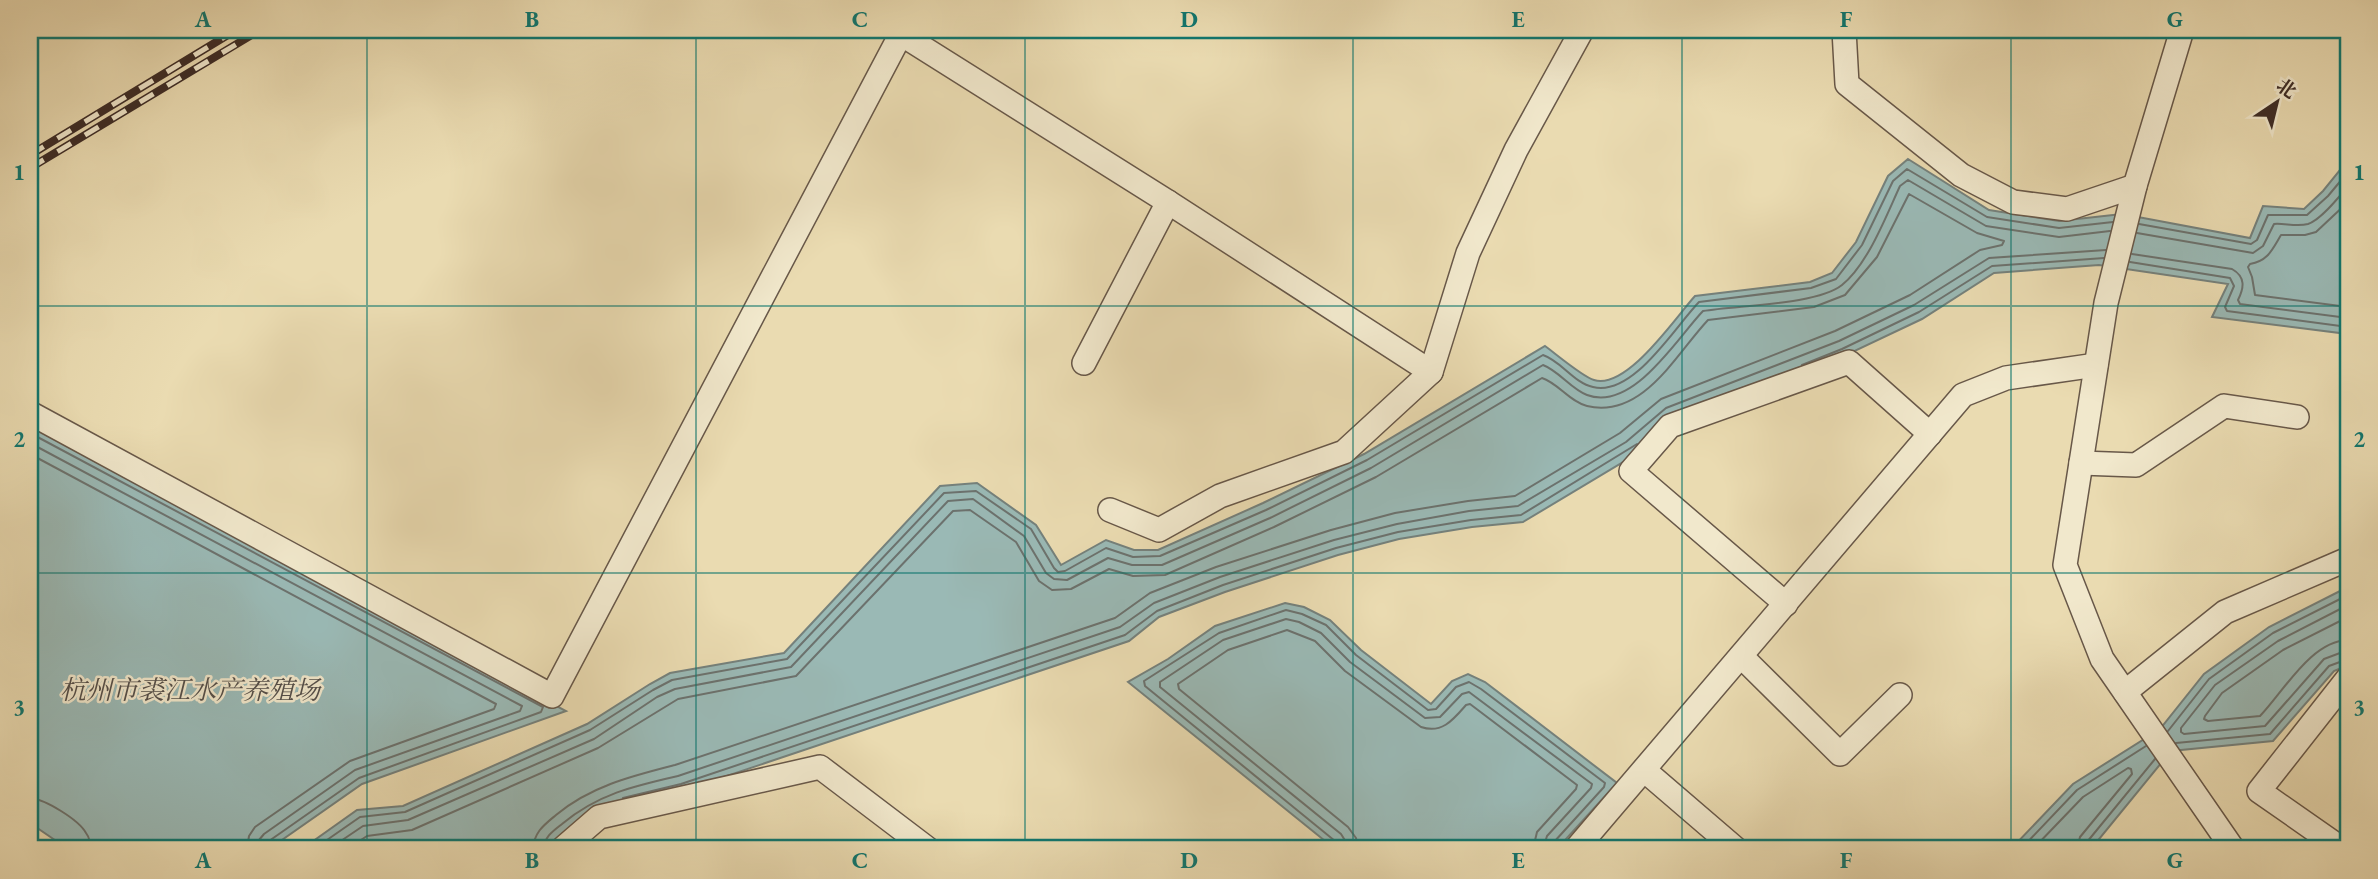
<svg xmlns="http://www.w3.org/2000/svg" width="2378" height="879" viewBox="0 0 2378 879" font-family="'EB Garamond','Noto Serif SC',serif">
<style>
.water{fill:#9ab9b5;stroke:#75817c;stroke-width:2}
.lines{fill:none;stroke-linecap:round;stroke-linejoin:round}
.shore{stroke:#6c726e;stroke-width:2}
.minor-casing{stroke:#685849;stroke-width:26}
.minor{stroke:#f1e8cc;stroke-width:23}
.rail-casing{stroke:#3d2c26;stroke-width:8}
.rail{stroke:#f1e8cc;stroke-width:5;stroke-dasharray:16;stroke-linecap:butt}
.grid{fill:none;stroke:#0f766e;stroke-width:2;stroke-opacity:0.55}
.labels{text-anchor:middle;stroke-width:5;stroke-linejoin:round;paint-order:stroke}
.water-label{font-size:26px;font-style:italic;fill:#544f4a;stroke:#f1e8cc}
.neatline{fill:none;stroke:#0f766e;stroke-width:2.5}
.grid-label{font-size:23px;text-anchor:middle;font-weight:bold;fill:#0f766e}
</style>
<rect width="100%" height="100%" fill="#eadbb1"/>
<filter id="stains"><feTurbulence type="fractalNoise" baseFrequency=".00286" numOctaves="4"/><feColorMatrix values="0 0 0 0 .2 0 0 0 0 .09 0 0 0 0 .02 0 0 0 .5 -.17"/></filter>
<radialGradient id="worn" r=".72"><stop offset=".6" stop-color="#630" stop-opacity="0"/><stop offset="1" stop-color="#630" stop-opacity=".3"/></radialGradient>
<g class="water">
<path d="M1908 159 1989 210 2059 221 2122 214 2250 238 2263 206 2304 209 2323 191 2348 160V334L2212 317 2228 284 2099 265 1994 273 1922 319 1635 455 1523 522 1472 527 1399 539 1338 555 1225 592 1159 617 1129 641 682 791 556 849H302L357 810 403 806 587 724 650 684 670 673 784 653 940 486 977 483 1036 525 1061 565 1106 540 1134 550H1158L1263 503 1364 454 1545 346C1556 354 1583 377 1594 380 1627 390 1675 318 1695 296L1810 282 1832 273 1856 242 1888 176Z"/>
<polygon points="30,425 566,711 362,784 269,849 68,849 30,823"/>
<polygon points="2348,587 2348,665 2334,671 2273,741 2171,751 2091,849 2011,849 2073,784 2160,729 2204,674 2269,627"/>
<polygon points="1285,603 1304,607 1330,620 1361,650 1431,704 1452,681 1468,674 1485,682 1617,783 1557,849 1335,849 1128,682 1168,659 1215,626"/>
</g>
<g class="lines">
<g class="shore">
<path d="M2348 202 2316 232 2305 235H2281C2272 250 2268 261 2250 264L2248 267 2252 277 2255 295 2348 307"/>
<polyline points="2139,224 2251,244 2257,240 2268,215 2307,215 2328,196 2348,172"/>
<path d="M2137 233 2253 253 2263 246 2274 224C2284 223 2297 227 2308 224 2321 220 2339 197 2348 186"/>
<path d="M2132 254 2232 269C2246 277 2244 288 2238 300L2240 304 2348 318"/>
<polyline points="2130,262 2230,278 2234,286 2225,307 2227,311 2348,327"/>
<polyline points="1802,365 1842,349 1919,312 1992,266 2104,258"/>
<polyline points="30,433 543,707 541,712 359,778 269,841 266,849"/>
<polyline points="30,443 522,706 520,711 355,770 264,834 259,840 257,849"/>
<polyline points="30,454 496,704 494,709 350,761 255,827 249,836 247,849"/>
<polyline points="2348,605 2278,641 2215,685 2181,728 2181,732 2184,734 2265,726 2324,659 2348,650"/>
<path d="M2348 617 2283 650 2222 693 2205 716 2204 719 2208 721 2260 716C2284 691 2311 641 2348 640"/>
<polyline points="2168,731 2209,679 2273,633 2348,595"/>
<polyline points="2176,743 2270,734 2329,666 2348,659"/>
<path d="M30 798C45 799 79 820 86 833 90 838 90 843 90 849"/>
<polyline points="623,798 681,784 1125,635 1157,611 1223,585 1336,548 1398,532 1471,520 1521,515 1637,444"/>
<path d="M314 849 360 817 405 812 590 730 653 690 672 680 787 659 944 493 976 491 1031 529 1054 568 1058 572 1065 571 1106 548 1133 557 1160 556 1266 510 1367 460 1543 355C1561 361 1574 383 1593 387 1633 397 1674 328 1699 302L1811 288 1836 279 1862 245 1893 181 1907 169 1987 217 2059 228 2113 222"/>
<path d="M329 849 363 826 408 820 594 739 657 697 675 689 791 667 948 501 973 499 1024 536 1046 573 1054 579 1067 580 1108 558 1132 565H1162L1270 518 1371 468 1543 365C1559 371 1571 389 1587 395 1633 412 1677 338 1703 311 1737 305 1817 305 1842 285 1868 264 1886 216 1900 186L1908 180 1986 226 2059 237 2110 231"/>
<path d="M347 849 367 836 412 830 598 748 678 699 796 676 953 511 970 510 1016 542 1039 581 1052 590 1071 589 1109 569 1133 576 1165 575 1274 527 1376 477 1542 378C1558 383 1570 402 1587 406 1643 419 1676 354 1708 320L1814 307 1845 295 1877 257 1909 194 1977 233 2004 241 2002 245 1980 250 1910 295 1835 331 1661 399 1620 433 1515 496 1468 501 1395 513 1331 530 1216 567 1150 593 1115 618 675 765C632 776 591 786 556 815 544 825 534 832 533 849"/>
<path d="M544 849C544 837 553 831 562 824 598 794 634 786 678 776L1120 627 1154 603 1220 577 1334 540 1397 524 1469 511 1518 506 1626 442 1666 408 1839 341 1914 305 1989 258 2106 250"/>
<polyline points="1338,849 1335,841 1145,686 1144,681 1219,633 1286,610 1302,614 1326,625 1356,655 1428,710 1436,709 1456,687 1469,682 1481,689 1605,783 1604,787 1554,842 1552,849"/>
<polyline points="1347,849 1346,842 1341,834 1160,687 1160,682 1223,640 1286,619 1299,622 1321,633 1350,662 1425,718 1440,717 1462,694 1469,692 1592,784 1591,788 1547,836 1543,849"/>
<path d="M1358 849 1356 838 1348 827 1179 689 1178 684 1228 650 1287 630 1315 641 1345 671 1421 727C1442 734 1453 720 1466 705L1470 704 1577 785 1576 789 1537 832 1533 849"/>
<polyline points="2021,849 2077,790 2146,746"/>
<polyline points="2033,849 2083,797 2128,768 2131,769 2132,774 2080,837 2077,849"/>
<polyline points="2086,849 2087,842 2155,759"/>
</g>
<defs>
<g id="minor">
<polyline points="1844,30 1847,84 1961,175 2013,202 2067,209 2135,186"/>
<polyline points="2182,30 2135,186 2106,303 2065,565 2102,659 2233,849"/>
<polyline points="901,34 1168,202 1431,372"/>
<polyline points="1084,363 1168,202"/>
<polyline points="30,413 552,696 903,30"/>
<polyline points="2081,463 2136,465 2224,406 2297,417"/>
<polyline points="1110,510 1159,530 1220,496 1344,452 1431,372 1468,253 1516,150 1582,30"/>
<polyline points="1786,604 1631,471 1670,426 1849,362 1930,434"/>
<polyline points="1741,656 1840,754 1900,695"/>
<polyline points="2125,692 2225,612 2348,559"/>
<polyline points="1644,770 1736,849"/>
<polyline points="562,849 599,817 820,767 928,849"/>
<polyline points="1576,849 1963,395 2006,378 2096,365"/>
<polyline points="2342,849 2259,791 2348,678"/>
</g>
</defs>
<use href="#minor" class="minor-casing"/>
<use href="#minor" class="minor"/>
<defs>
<g id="rail">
<polyline points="30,155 236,30"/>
<polyline points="30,168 260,30"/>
</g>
</defs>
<use href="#rail" class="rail-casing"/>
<use href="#rail" class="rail"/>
</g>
<path class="grid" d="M367 30V849M696 30V849M1025 30V849M1353 30V849M1682 30V849M2011 30V849M30 306H2348M30 573H2348"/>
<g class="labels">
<g class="water-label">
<text x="190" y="699">杭州市裘江水产养殖场</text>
</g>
</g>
<rect width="2378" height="879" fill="none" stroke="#eadbb1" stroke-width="77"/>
<g transform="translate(2277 102) rotate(35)" stroke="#f1e8cc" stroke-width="5" paint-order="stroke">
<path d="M0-5L12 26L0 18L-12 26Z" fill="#3d2c26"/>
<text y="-10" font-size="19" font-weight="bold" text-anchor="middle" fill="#3d2c26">北</text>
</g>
<rect x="38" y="38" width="2302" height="802" class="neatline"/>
<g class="grid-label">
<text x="203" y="27">A</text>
<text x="532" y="27">B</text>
<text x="860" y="27">C</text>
<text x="1189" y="27">D</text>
<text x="1518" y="27">E</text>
<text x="1846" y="27">F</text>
<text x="2175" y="27">G</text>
<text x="19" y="180">1</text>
<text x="2359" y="180">1</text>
<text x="19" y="447">2</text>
<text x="2359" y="447">2</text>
<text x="19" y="715">3</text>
<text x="2359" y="715">3</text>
<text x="203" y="868">A</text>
<text x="532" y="868">B</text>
<text x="860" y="868">C</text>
<text x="1189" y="868">D</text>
<text x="1518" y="868">E</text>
<text x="1846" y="868">F</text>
<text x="2175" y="868">G</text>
</g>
<rect width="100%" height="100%" filter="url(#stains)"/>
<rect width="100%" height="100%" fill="url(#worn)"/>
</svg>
